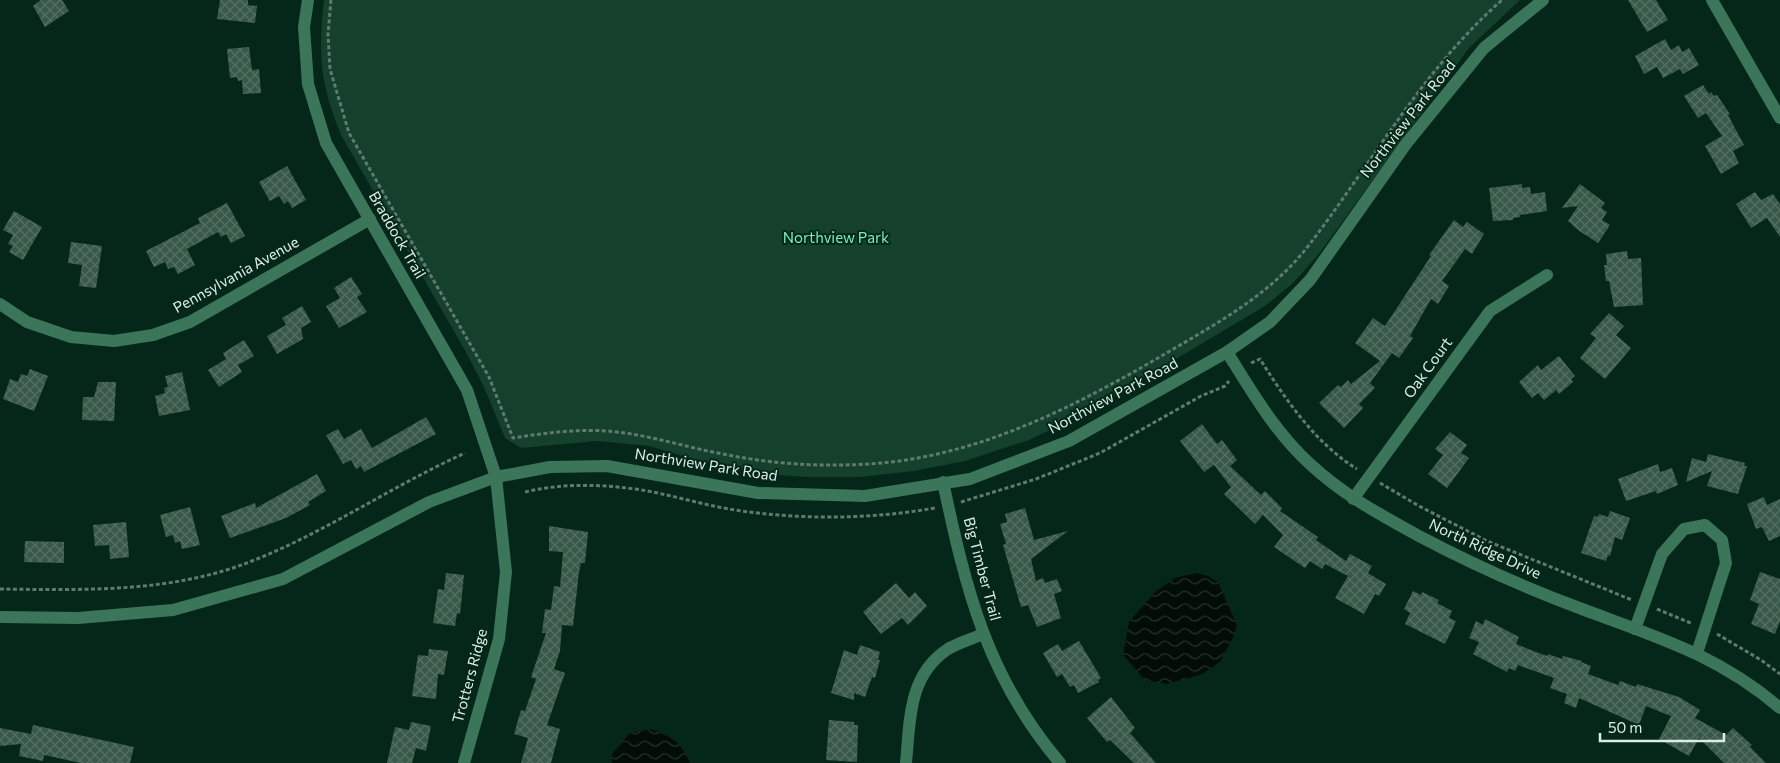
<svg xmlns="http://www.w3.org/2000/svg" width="1780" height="763" viewBox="0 0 1780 763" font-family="Commissioner,sans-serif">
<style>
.park{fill:#14402c}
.water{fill:url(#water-waves)}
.building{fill:url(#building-cross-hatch)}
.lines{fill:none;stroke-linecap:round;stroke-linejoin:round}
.path{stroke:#5f7a6e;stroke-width:3;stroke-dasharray:4 2.5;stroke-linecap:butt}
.minor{stroke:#3c765a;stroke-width:12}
.labels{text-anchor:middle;stroke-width:4;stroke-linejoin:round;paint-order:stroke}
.street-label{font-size:15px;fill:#dceee4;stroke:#052719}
.park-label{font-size:15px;fill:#77f3b9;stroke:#052719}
</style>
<defs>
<pattern id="water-waves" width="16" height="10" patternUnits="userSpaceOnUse" patternTransform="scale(1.25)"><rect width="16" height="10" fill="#030d07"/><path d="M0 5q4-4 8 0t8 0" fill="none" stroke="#27312b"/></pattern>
<pattern id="building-cross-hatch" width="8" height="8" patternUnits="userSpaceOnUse" patternTransform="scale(1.25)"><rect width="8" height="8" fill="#385848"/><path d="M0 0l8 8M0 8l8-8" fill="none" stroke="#547062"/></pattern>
</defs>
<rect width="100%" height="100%" fill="#052719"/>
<path class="park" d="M324 0H1520L1469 48 1318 255 1293 283 1265 306 1087 412 1029 440 965 461 914 471 860 477H806L764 474 707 463 649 446 597 441 521 448 505 438 484 387 467 354 341 135C320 83 318 55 324 0Z"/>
<g class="water">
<polygon points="1197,573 1208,576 1218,582 1237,625 1234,636 1220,662 1202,674 1167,684 1145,680 1123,655 1129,622 1155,592 1175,578"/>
<path d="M651 729C673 738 680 740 690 763H612V754L630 733Z"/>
</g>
<g class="building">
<polygon points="41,0 62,0 69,11 45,27 33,6"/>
<polygon points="220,0 248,0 248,5 257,6 255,23 217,19"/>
<polygon points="1628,0 1656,0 1668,20 1647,32"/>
<polygon points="1665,39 1671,50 1679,45 1682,52 1689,48 1699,65 1683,74 1680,69 1663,78 1657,67 1644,74 1635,56"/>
<polygon points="249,47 252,70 259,69 261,93 243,94 242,80 238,81 237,77 230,78 227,49"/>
<polygon points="1703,85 1709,94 1711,92 1714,96 1717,95 1730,114 1728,115 1744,145 1733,151 1739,163 1721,174 1705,146 1722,136 1706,113 1698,118 1684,96"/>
<polygon points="287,166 306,200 292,208 288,201 284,204 279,196 270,201 259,182"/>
<polygon points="1522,184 1522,188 1530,187 1531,194 1545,192 1547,211 1520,215 1520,217 1513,218 1513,220 1493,221 1489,188"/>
<polygon points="1580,184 1605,203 1601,208 1607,212 1602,220 1610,225 1598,243 1578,230 1568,221 1578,206 1562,208"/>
<polygon points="1755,192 1761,200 1773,194 1780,204 1780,237 1767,218 1751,228 1736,204"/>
<polygon points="227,203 245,236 231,243 226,234 221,237 218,232 187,249 195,265 178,274 174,267 168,269 165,262 154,267 146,251 200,223 198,218"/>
<polygon points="14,211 42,227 23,260 9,252 13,246 8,244 13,235 3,230"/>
<polygon points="1454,220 1463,227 1467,222 1484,234 1472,254 1465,249 1442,281 1449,286 1438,304 1431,299 1410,336 1413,338 1399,358 1392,353 1370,383 1375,388 1359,404 1363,408 1344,428 1319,403 1338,385 1341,387 1348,380 1351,384 1380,361 1355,343 1373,318 1385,326 1431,256 1429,255"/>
<polygon points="71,242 102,246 96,288 79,286 82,265 68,263"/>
<polygon points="1627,251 1628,259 1641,258 1643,305 1614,307 1609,281 1606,281 1604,265 1607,265 1606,254"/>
<polygon points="351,277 362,294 357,297 367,312 339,328 326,306 340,298 334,288"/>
<polygon points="302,306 311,322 301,328 303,339 277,354 267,336 286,325 282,318"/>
<polygon points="1609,313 1624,326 1616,335 1631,348 1605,379 1580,358 1596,338 1590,334"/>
<polygon points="244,340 254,356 238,365 242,372 219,387 208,370 226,359 223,353"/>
<polygon points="1559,356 1575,376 1571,379 1573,382 1559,394 1556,390 1544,400 1538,393 1532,398 1519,382 1538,365 1541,370"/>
<polygon points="30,369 48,376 34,411 3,399 10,379 18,382 21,374 27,376"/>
<polygon points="182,372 190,410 159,416 155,396 165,393 164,388 168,387 165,376"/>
<polygon points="98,382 116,382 114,421 82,420 83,397 94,397"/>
<polygon points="426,417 436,434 364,472 361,466 356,469 351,460 343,464 326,435 338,429 344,439 361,429 372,448"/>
<polygon points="1202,424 1217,444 1222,440 1237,460 1230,466 1261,495 1265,491 1282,508 1280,511 1318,537 1316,540 1346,561 1350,554 1372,566 1368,573 1386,584 1379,596 1375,594 1364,614 1335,598 1348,576 1325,564 1322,569 1310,561 1305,568 1274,547 1283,535 1263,515 1255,524 1224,494 1231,487 1214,465 1204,472 1180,441"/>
<polygon points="1450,432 1467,445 1461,453 1469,458 1447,488 1428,474 1443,455 1435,449"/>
<polygon points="1708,454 1745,463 1744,466 1747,466 1738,494 1707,486 1712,471 1686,482 1692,458 1706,462"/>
<polygon points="1658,464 1660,472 1672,468 1678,485 1657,494 1656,491 1626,501 1618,479"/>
<polygon points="317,474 326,491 308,502 310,505 286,518 230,538 221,516 255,503 256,508"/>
<polygon points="1764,497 1767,505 1780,499 1780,536 1769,541 1762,527 1756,529 1747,504"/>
<polygon points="190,507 200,545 182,549 180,541 175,543 173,535 166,537 160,515"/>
<polygon points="1025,508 1034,540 1068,531 1031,559 1036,581 1043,578 1045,583 1057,579 1062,591 1054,594 1061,618 1037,627 1028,605 1021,607 1003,545 1006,544 1000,524 1007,522 1005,514"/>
<polygon points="1610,511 1630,518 1622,540 1615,537 1610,556 1608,555 1606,561 1581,553 1594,516 1598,517 1599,514 1608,517"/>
<polygon points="126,522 129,557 110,559 109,545 95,546 93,525"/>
<polygon points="549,526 588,532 585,563 581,563 579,572 573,626 562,625 560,651 554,669 565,673 547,725 560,729 551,763 521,763 528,738 514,734 521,710 525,711 536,679 531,677 546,633 542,633 545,609 551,610 554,586 560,587 563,552 549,551"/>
<polygon points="25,541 64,542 64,563 24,562"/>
<polygon points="1760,572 1780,579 1780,621 1775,634 1751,624 1759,604 1750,600"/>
<polygon points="446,573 464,575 460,614 457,613 455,626 433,623 438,589 444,590"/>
<polygon points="896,583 909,598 915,592 927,606 908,625 902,618 881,634 863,612"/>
<polygon points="1413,591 1421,595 1422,592 1439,600 1437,603 1452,611 1449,618 1456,621 1445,644 1405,624 1410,613 1404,609"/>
<polygon points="1485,619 1519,637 1516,644 1533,651 1547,656 1548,654 1562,659 1563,656 1582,661 1581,662 1591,666 1588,674 1618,685 1620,681 1636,687 1637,684 1679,697 1700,710 1695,718 1726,735 1733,728 1752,745 1750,747 1766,763 1724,763 1699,738 1689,756 1659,739 1671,716 1646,706 1639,725 1579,698 1576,708 1564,703 1567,694 1550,688 1554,678 1518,665 1515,671 1509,668 1507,672 1473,654 1479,642 1469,638 1476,621 1483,625"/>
<polygon points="1079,641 1101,678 1098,680 1099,682 1078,693 1074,685 1070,687 1062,674 1057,677 1043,653 1058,644 1062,651"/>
<polygon points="860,645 880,652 878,660 880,660 875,678 872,677 865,697 854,693 854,700 831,693 844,650 857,655"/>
<polygon points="429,649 448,651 444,675 438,674 436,699 412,696 418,655 428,656"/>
<polygon points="1111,697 1135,728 1130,733 1156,763 1134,763 1110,740 1107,742 1087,718"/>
<polygon points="829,720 854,722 854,725 858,725 857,762 826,760"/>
<polygon points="411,722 431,726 426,751 416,748 412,763 387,763 395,727 409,730"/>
<polygon points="33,725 134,747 130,763 81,763 44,755 43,761 19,756 21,744 0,746 0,728 31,734"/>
</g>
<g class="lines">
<g class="path">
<path d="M331 0 328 34 330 69 349 133 489 377 513 438C544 433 576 429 607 431 647 434 684 447 723 454 771 464 820 467 869 464 979 457 1076 406 1170 351 1221 321 1272 293 1309 245 1372 163 1423 69 1502 0"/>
<path d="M1251 363 1260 359C1285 399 1316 444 1357 469"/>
<polyline points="1380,483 1419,506 1487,541 1632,600"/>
<path d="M525 492C558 484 593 484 627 488 665 492 703 506 742 511 806 520 872 519 935 508"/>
<polyline points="961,502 1036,479 1100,453 1201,396 1225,386 1229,381"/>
<path d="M0 589C84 590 172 593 252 561 326 532 392 486 465 453"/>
<polyline points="1657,609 1693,624"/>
<polyline points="1717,634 1761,660 1780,674"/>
</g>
<g class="minor">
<polyline points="308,0 304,27 308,84 326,143 467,390 496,477 506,572 499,639 464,763"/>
<polyline points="1712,0 1780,118"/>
<polyline points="0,304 27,322 71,337 114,341 153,335 190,322 370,219"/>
<path d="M1227 352C1252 392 1275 432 1310 464 1342 494 1379 514 1417 535 1470 563 1525 588 1582 609 1657 637 1718 655 1780 708"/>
<path d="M943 482C966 590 987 677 1060 763"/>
<polyline points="1353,499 1490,311 1547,275"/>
<polyline points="0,617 78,618 173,610 283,579 429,502 496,477 550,467 607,466 758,493 865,496 970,479 1069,441 1227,352 1270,322 1310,280 1406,144 1484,48 1543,0"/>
<polyline points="1635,629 1662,554 1684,529 1705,525 1722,540 1726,563 1697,653"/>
<path d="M906 763C910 721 908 675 948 649 958 643 972 639 983 634"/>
</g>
</g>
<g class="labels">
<g class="street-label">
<text transform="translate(1408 119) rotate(-52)" y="5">Northview Park Road</text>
<text transform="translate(397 235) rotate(60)" y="5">Braddock Trail</text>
<text transform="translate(236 275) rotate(-29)" y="5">Pennsylvania Avenue</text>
<text transform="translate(1428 368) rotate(-54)" y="5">Oak Court</text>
<text transform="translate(1113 396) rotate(-28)" y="5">Northview Park Road</text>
<text transform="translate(706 465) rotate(9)" y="5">Northview Park Road</text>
<text transform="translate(1485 549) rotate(25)" y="5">North Ridge Drive</text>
<text transform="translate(982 569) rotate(75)" y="5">Big Timber Trail</text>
<text transform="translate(470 676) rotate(-75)" y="5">Trotters Ridge</text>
</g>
<g class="park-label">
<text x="836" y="243">Northview Park</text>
</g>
</g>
<path d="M1600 733v8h124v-8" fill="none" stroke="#dceee4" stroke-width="2.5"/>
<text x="1608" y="733" font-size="15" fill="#dceee4" stroke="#052719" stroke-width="4" paint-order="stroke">50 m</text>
</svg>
